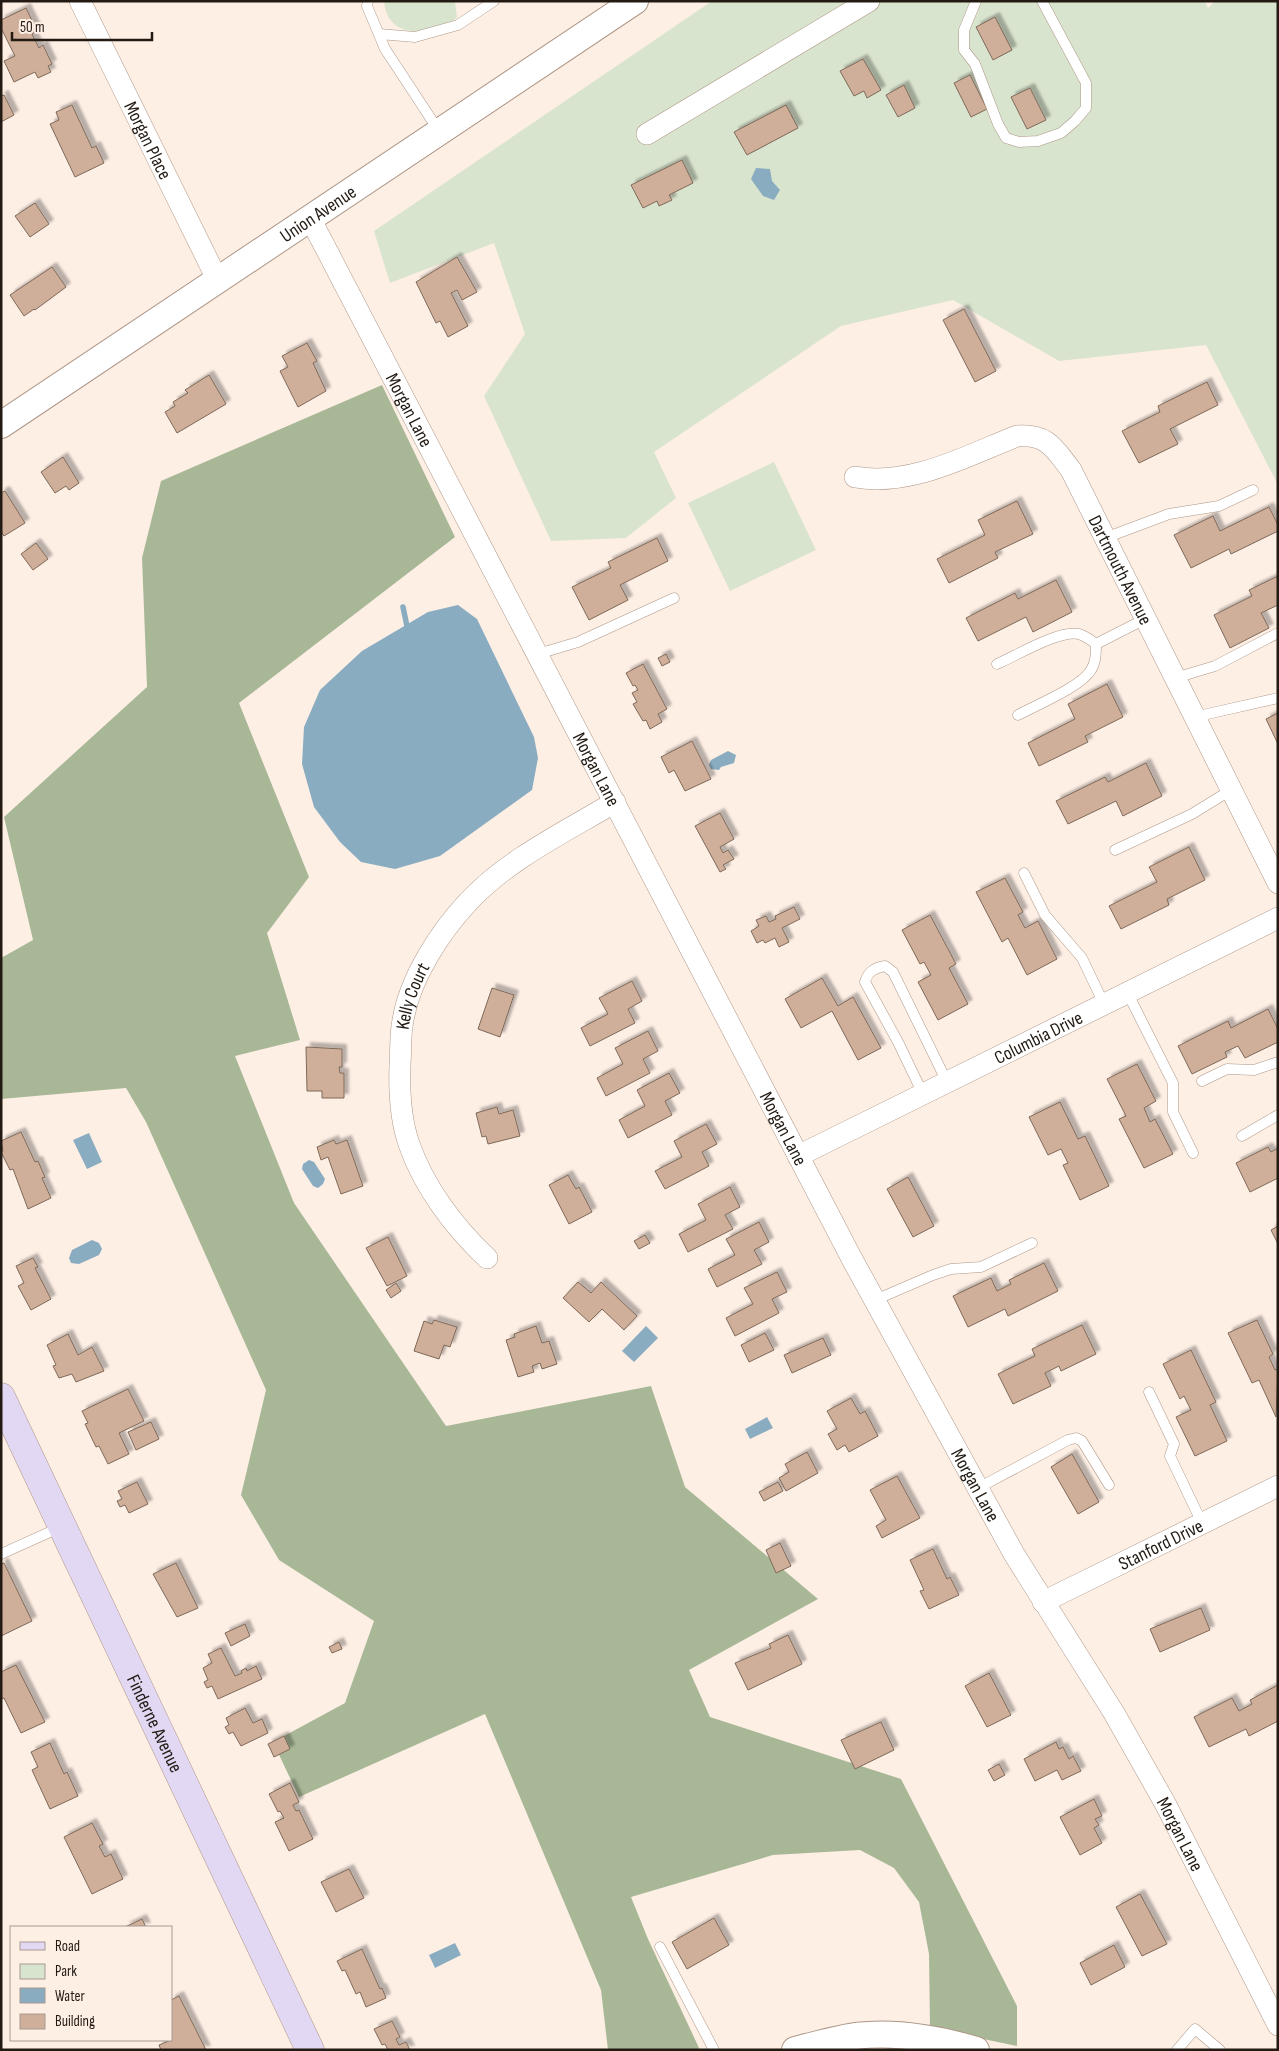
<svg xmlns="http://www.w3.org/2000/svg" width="1279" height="2051" viewBox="0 0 1279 2051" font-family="'Sofia Sans Condensed',sans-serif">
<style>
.green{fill:#d9e4ce}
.forest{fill:#a8b897}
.water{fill:#89acc1}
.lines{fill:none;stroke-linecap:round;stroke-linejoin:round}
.stream{stroke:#89acc1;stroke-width:5.5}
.building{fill:#cfaf99;stroke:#7e6959;filter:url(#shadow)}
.service-casing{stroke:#ae9787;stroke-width:11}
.minor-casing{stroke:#ae9787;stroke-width:22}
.tertiary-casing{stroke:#ae9787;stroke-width:28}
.secondary-casing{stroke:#ae9787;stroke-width:29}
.service{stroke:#fff;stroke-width:10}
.minor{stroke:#fff;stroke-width:21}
.tertiary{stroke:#fff;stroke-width:26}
.secondary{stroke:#e3d8f4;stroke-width:28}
.labels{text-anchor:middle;stroke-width:4;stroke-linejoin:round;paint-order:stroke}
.street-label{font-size:19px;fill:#221a13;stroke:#feefe5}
</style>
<defs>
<filter id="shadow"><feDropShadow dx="4.5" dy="-4.5" stdDeviation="1" flood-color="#0004"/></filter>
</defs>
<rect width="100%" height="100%" fill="#feefe5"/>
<g class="green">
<path d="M384 1H455L457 18C432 36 387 41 384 1Z"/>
<polygon points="712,1 1205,1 1208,8 1215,1 1278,1 1278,485 1206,345 1059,361 953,300 841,326 654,452 676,498 626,538 551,541 484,396 525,334 494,243 390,283 374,231"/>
<polygon points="774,462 816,550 730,591 688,503"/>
</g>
<polygon class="forest" points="382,385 455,537 239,703 309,877 267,933 300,1040 235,1056 294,1203 446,1426 651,1386 685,1487 818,1599 689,1670 710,1717 901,1779 1017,2006 1017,2046 930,2028 929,1954 919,1902 894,1868 860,1850 773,1855 631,1897 648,1939 700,2050 608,2050 601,1990 485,1714 299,1797 273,1742 345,1703 374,1621 279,1560 241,1495 266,1390 146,1122 126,1088 1,1099 1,958 33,940 4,817 147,687 142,558 161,481"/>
<g class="water">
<polygon points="756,168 770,169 772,181 780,190 774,200 763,196 751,179"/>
<polygon points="458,605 477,619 534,737 538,758 532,790 440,856 395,869 361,862 340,842 314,807 302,764 304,727 320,690 362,651 428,612"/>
<polygon points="728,751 736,755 734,763 721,767 719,770 711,769 709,765 711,760"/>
<polygon points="89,1133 102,1162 87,1169 73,1140"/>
<polygon points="309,1160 314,1162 325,1179 323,1184 318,1188 313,1186 302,1169 303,1164"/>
<polygon points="92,1240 99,1243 102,1249 99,1255 79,1264 71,1263 69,1258 72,1250"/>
<polygon points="646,1326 658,1338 634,1362 622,1351"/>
<polygon points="767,1417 773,1428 750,1439 745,1429"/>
<polygon points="455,1943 461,1955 435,1968 429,1955"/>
</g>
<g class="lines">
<polyline class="stream" points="403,607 408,631"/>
</g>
<g class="building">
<polygon points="26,8 37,31 32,34 39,48 43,45 52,64 48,66 51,72 38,78 35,72 14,82 4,61 15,56 1,28 1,20"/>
<polygon points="995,17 1012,50 993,60 976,27"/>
<polygon points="863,59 881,90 867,98 864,91 854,96 840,71"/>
<polygon points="970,75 987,109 971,117 954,83"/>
<polygon points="904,85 915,108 898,117 886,95"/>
<polygon points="1030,88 1046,120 1027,129 1011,97"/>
<polygon points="4,95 14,115 1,122 1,96"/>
<polygon points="72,105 92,148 96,146 104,163 75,177 50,124 59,120 56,112"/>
<polygon points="786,105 798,128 747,155 734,132"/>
<polygon points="682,160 693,183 669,195 672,200 659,206 657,201 643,208 631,185"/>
<polygon points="35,203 49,224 30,237 15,216"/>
<polygon points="457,257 477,292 462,300 457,290 451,293 468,326 448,337 440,321 436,323 416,282"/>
<polygon points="52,267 66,287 35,310 34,309 24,316 10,295"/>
<polygon points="964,309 996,371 975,382 943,320"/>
<polygon points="307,343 317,361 313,363 326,391 298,407 280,371 288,367 282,356"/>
<polygon points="209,375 226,404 177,433 165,412 175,406 173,402 188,393 185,390"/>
<polygon points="1207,382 1218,405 1170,429 1178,444 1139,463 1122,431 1160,412 1158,406"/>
<polygon points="63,457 79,483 69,490 66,486 55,493 41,472"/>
<polygon points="5,491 25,523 4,536 1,531 1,493"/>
<polygon points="1017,501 1033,534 995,552 998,558 949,583 937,559 985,535 978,520"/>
<polygon points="1269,507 1278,525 1278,531 1231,554 1229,549 1191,568 1174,535 1213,516 1220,531"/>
<polygon points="657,538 668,561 620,585 628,600 589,620 572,587 611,568 608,562"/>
<polygon points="36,543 48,559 33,570 21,554"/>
<polygon points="1278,576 1278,605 1261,613 1269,628 1230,648 1214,615 1252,596 1249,590"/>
<polygon points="1056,580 1072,612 1033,632 1026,617 978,641 966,618 1015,593 1018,599"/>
<polygon points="666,654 670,662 662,666 658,658"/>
<polygon points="643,664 667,709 658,714 662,722 650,729 646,720 643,721 633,704 637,702 632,693 638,690 635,685 633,686 626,673"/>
<polygon points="1107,684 1123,717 1085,736 1088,742 1039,766 1028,743 1075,719 1068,704"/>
<polygon points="1278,713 1278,744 1266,719"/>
<polygon points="692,741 711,779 685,791 674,770 669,773 661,757"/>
<polygon points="1146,763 1162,796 1123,816 1116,801 1068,824 1056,801 1105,777 1108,782"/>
<polygon points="720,813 734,839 720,847 723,853 728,850 734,859 723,865 726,869 720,872 695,826"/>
<polygon points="1189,847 1205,880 1167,899 1169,905 1121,929 1109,906 1157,882 1149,867"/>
<polygon points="1005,878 1023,912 1018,915 1025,928 1038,921 1057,959 1027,975 1008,938 1002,942 976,892"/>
<polygon points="794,907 800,919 782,928 789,942 779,947 775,938 765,943 763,940 757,943 751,931 759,926 756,920 766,916 769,922 776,919 775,916"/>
<polygon points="930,915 956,964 949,968 968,1004 938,1020 918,982 931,975 924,962 920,964 902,930"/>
<polygon points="822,978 838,1006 853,997 881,1048 858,1060 832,1011 801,1028 785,999"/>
<polygon points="632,981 642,1001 628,1009 635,1023 590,1046 581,1028 608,1014 599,998"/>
<polygon points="492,988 514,995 500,1037 478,1029"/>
<polygon points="1268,1009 1278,1029 1278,1042 1245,1058 1238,1046 1225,1052 1227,1057 1192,1074 1178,1046 1228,1021 1231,1028"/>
<polygon points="648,1031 658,1051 643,1059 650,1073 606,1096 597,1078 623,1064 615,1048"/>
<polygon points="306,1047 342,1049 342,1067 339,1067 340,1073 344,1073 344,1098 322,1098 322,1091 307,1091"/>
<polygon points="1137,1064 1156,1101 1144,1108 1150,1122 1155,1119 1173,1154 1144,1168 1119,1119 1126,1116 1107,1079"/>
<polygon points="669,1073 680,1093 665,1101 672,1115 628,1138 619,1120 645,1106 637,1090"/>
<polygon points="1060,1102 1078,1139 1085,1136 1109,1186 1080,1200 1063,1165 1068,1163 1061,1149 1048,1155 1029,1117"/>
<polygon points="497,1107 499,1114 513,1110 520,1136 488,1144 486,1136 482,1137 476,1113"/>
<polygon points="706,1124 717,1144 702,1152 709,1166 665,1189 655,1171 682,1157 674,1141"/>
<polygon points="21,1132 35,1162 38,1161 45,1177 42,1178 51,1198 28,1209 13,1169 10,1170 1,1152 3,1151 1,1141"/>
<polygon points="334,1140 336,1144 347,1140 363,1186 341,1194 328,1157 321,1160 317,1147"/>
<polygon points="1268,1147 1271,1152 1278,1148 1278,1178 1250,1192 1236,1163"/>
<polygon points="568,1175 576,1189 579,1187 592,1212 569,1224 549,1185"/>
<polygon points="908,1177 934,1226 913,1237 887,1189"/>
<polygon points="730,1187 740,1207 725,1215 733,1229 688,1252 679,1234 706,1220 698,1204"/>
<polygon points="759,1222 769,1242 754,1250 762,1264 717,1287 708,1269 735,1255 726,1239"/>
<polygon points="1278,1226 1278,1244 1271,1230"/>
<polygon points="645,1235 650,1243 639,1249 634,1241"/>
<polygon points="388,1237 407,1276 387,1286 366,1248"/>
<polygon points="33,1258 38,1267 35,1268 51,1299 31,1310 18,1286 24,1283 16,1266"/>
<polygon points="1044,1263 1058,1291 1008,1316 1005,1309 968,1327 953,1296 991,1278 997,1291 1011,1284 1009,1280"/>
<polygon points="777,1272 787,1292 772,1299 779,1313 735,1336 726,1318 753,1304 744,1288"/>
<polygon points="578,1282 591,1293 601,1282 637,1316 624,1330 602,1309 589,1322 563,1298"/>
<polygon points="396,1283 401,1291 391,1298 386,1290"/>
<polygon points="434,1320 457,1327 450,1347 444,1345 439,1359 414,1351 424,1321 432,1324"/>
<polygon points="1257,1320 1273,1354 1269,1357 1275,1370 1278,1369 1276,1417 1259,1380 1252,1383 1228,1333"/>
<polygon points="1082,1325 1096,1354 1061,1371 1059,1366 1045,1373 1051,1386 1013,1404 998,1374 1035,1356 1032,1349"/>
<polygon points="536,1326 542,1343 549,1341 557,1364 542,1369 540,1363 532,1366 534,1372 518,1377 506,1340 515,1337 514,1334"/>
<polygon points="765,1333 774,1350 749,1362 741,1345"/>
<polygon points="68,1334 78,1355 92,1347 104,1371 76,1382 72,1374 59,1378 53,1366 56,1365 47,1345"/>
<polygon points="823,1338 831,1355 792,1373 784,1355"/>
<polygon points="1191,1350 1216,1402 1210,1405 1227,1441 1195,1456 1176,1417 1191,1410 1184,1396 1180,1399 1163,1364"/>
<polygon points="128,1389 144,1421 119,1433 129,1454 108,1464 99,1446 96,1447 85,1424 88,1423 82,1411"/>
<polygon points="851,1398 860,1414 865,1411 878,1436 849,1452 845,1445 837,1450 828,1434 837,1429 827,1411"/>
<polygon points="151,1422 159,1439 136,1450 128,1432"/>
<polygon points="807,1452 818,1473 786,1491 779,1478 789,1472 785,1464"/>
<polygon points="1072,1454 1099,1502 1078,1514 1051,1467"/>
<polygon points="897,1476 920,1518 882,1538 876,1526 886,1520 870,1490"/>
<polygon points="137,1482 148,1504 129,1513 125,1505 120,1507 117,1501 122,1499 118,1491"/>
<polygon points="778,1482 783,1491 764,1501 759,1492"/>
<polygon points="780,1543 791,1566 776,1573 766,1550"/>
<polygon points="933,1549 947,1579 950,1577 959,1595 929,1609 920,1591 924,1590 910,1560"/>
<polygon points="4,1563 32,1621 1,1636 1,1564"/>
<polygon points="176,1563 198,1608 177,1617 153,1574"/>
<polygon points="1201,1608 1210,1630 1160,1652 1150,1629"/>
<polygon points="245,1624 250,1636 231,1646 225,1633"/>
<polygon points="788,1635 802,1664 748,1690 735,1663 771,1648 769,1644"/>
<polygon points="339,1642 342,1649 332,1653 329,1647"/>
<polygon points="221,1648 235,1676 242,1673 241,1671 246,1668 247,1671 256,1666 262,1679 218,1699 212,1686 207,1688 204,1682 208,1680 203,1668 212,1663 208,1654"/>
<polygon points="16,1665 45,1722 21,1733 4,1698 1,1699 1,1672"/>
<polygon points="989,1673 1011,1715 987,1727 965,1686"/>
<polygon points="1278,1685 1278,1721 1249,1736 1246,1729 1209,1747 1194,1717 1232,1698 1239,1711 1252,1704 1250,1700"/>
<polygon points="245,1708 253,1723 262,1719 268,1733 241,1746 233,1732 229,1734 225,1727 229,1725 226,1718"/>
<polygon points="881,1722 894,1750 855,1769 841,1740"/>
<polygon points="284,1736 290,1749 274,1757 268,1744"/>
<polygon points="1056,1742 1059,1749 1063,1747 1069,1759 1073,1756 1081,1771 1062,1780 1057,1770 1035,1781 1024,1759"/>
<polygon points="50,1743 64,1774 67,1772 78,1796 50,1809 32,1770 38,1767 31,1752"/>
<polygon points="999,1764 1005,1775 994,1781 988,1770"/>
<polygon points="290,1783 299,1802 293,1805 296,1811 299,1810 313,1839 289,1851 275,1822 284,1818 280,1811 278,1812 269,1794"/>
<polygon points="1094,1799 1102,1816 1095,1819 1099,1825 1094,1828 1102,1843 1080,1855 1060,1817"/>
<polygon points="92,1823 103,1844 99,1846 105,1857 111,1854 123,1879 92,1894 64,1837"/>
<polygon points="349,1869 364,1898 336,1912 321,1882"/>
<polygon points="1140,1894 1167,1944 1142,1956 1116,1907"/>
<polygon points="714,1918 729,1945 687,1969 672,1942"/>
<polygon points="142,1919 146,1927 125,1927"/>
<polygon points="1114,1945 1125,1967 1091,1985 1080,1963"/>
<polygon points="362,1949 380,1989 382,1988 386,1998 366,2007 360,1992 356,1994 345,1970 342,1971 337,1961"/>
<polygon points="179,1996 206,2050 161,2050 159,2045 171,2040 171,2000"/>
<polygon points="392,2021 400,2037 396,2039 399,2045 406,2042 410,2050 388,2050 385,2044 382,2045 374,2029"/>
</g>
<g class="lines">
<defs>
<g id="service">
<polyline points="368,1 367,6 385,49 439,131"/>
<polyline points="976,1 964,30 964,50 975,64 998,124 1006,138 1019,142 1038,141 1061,133 1075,121 1086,108 1086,83 1042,1"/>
<polyline points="379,34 415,37 458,25 494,1"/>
<polyline points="1105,538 1169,514 1219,506 1253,490"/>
<polyline points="538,654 578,642 674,598"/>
<path d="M997 664C1016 656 1058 630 1079 634 1085 636 1091 640 1096 644L1145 619"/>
<polyline points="1175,678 1215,666 1278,633"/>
<path d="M1018 715C1036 705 1081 687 1091 670 1096 662 1096 653 1096 644"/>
<polyline points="1194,717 1278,698"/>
<polyline points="1115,850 1192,814 1231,790"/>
<polyline points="1024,873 1045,915 1082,958 1104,1004"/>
<polyline points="1127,992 1173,1083 1173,1112 1193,1153"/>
<polyline points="1202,1081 1227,1069 1254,1070 1278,1062"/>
<path d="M923 1094 898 1042 865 982C868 971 875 968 885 966L893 972 947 1082"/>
<polyline points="1242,1136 1278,1115"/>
<polyline points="875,1300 933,1275 951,1269 981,1267 1032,1243"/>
<polyline points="1149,1392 1174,1444 1170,1456 1202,1523"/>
<polyline points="978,1488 1068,1440 1076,1438 1082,1441 1109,1485"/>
<polyline points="1,1554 61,1527"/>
<polyline points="660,1947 714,2050"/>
<polyline points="1177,2050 1195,2029 1220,2050"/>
</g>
<g id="minor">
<path id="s1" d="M80 1 217 279"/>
<polyline points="647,134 869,1"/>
<path id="s2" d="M311 220 852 1259 1014 1554 1114 1713 1166 1805 1278 2025"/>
<path id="s3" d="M855 477C910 487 966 456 1017 436 1048 434 1054 448 1071 470L1278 883"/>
<path id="s4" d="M798 1156 1278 918"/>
<path id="s5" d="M487 1258C454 1227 424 1187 409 1144 400 1118 399 1091 400 1065 401 1050 400 1034 403 1020 410 978 440 932 468 902 508 859 565 832 615 802"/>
<path id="s6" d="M1043 1602 1278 1486"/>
</g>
<g id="tertiary">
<path id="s7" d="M1 425 635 1"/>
<path d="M795 2050C814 2045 835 2039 855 2036 896 2031 936 2038 976 2050"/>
</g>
<g id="secondary">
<path id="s8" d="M1 1397 310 2050"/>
</g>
</defs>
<use href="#service" class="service-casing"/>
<use href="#minor" class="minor-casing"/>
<use href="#tertiary" class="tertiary-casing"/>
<use href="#secondary" class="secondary-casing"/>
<use href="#service" class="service"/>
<use href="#minor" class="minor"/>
<use href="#tertiary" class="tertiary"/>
<use href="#secondary" class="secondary"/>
</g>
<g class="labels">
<g class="street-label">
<text dy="7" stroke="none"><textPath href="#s1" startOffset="155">Morgan Place</textPath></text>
<text dy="7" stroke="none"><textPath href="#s7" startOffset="381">Union Avenue</textPath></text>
<text dy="7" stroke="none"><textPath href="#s2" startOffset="214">Morgan Lane</textPath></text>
<text dy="7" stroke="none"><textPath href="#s3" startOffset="349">Dartmouth Avenue</textPath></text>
<text dy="7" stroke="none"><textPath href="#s2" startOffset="619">Morgan Lane</textPath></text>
<text dy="7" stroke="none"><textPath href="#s5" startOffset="290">Kelly Court</textPath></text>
<text dy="7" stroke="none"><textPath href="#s4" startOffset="268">Columbia Drive</textPath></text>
<text dy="7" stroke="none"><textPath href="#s2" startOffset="1024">Morgan Lane</textPath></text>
<text dy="7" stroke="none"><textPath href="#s2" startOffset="1429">Morgan Lane</textPath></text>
<text dy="7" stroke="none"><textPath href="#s6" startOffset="131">Stanford Drive</textPath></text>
<text dy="7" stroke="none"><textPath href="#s8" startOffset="361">Finderne Avenue</textPath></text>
<text dy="7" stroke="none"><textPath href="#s2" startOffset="1834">Morgan Lane</textPath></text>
</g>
</g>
<rect width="1279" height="2051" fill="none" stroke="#221a13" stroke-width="5"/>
<rect x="10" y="1926" width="162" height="115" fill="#feefe5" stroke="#a69a91"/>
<rect x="20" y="1942" width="25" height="8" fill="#e3d8f4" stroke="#a69a91"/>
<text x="55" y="1951" font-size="15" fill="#221a13">Road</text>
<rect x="20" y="1964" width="25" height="15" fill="#d9e4ce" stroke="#a69a91"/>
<text x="55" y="1976" font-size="15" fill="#221a13">Park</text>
<rect x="20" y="1988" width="25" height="15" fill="#89acc1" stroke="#a69a91"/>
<text x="55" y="2001" font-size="15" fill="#221a13">Water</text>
<rect x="20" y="2014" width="25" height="15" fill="#cfaf99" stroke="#a69a91"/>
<text x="55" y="2026" font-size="15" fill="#221a13">Building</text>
<path d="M12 32v8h140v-8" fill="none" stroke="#221a13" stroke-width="2.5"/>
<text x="20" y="32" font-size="15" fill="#221a13" stroke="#feefe5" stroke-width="4" paint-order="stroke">50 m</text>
</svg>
